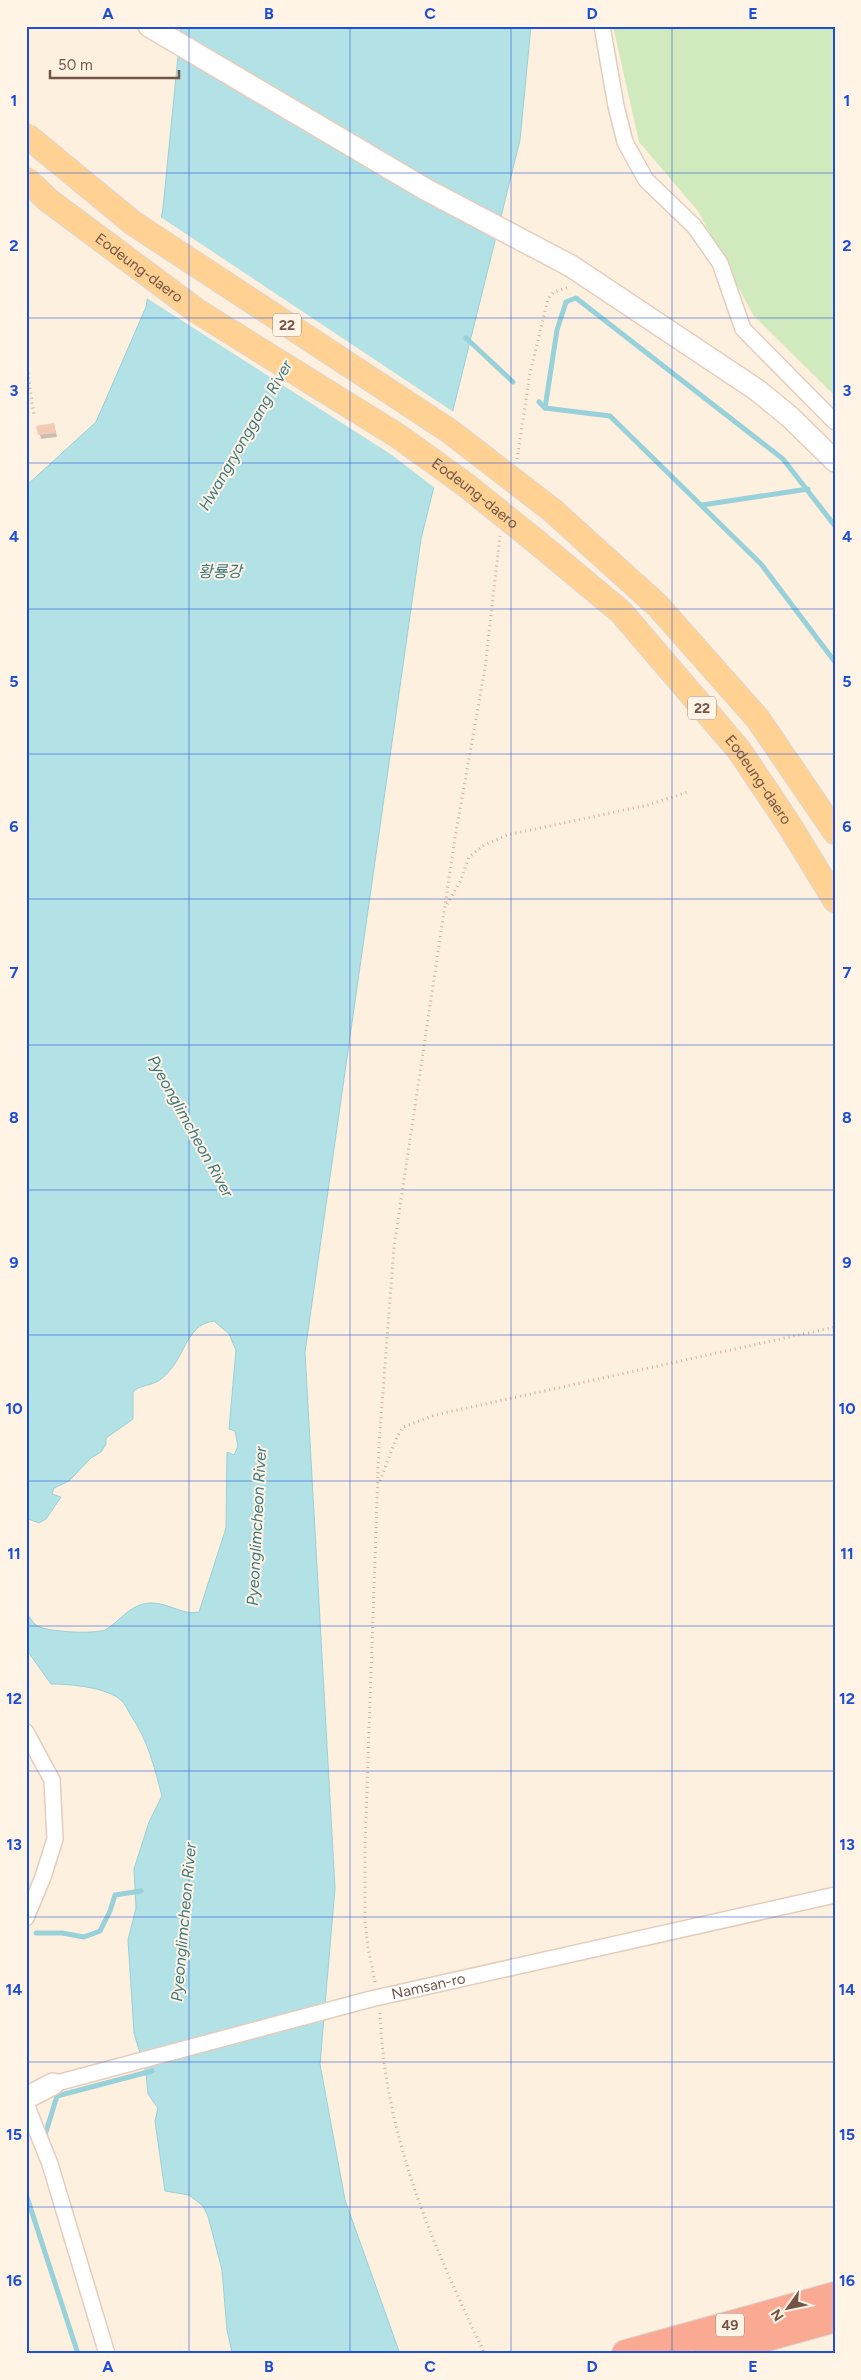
<svg xmlns="http://www.w3.org/2000/svg" width="861" height="2380" viewBox="0 0 861 2380" font-family="Figtree,'Noto Sans KR',sans-serif">
<style>
.green{fill:#d1eabd}
.water{fill:#b2e1e6;stroke:#98d1d9}
.pier{fill:#fdf0de}
.shadow{fill:#0003}
.lines{fill:none;stroke-linecap:round;stroke-linejoin:round}
.stream{stroke:#98d1d9;stroke-width:5}
.building{fill:#f3cbb5}
.street-casing{stroke:#e3cdbd;stroke-width:18}
.secondary-casing{stroke:#e8cdba;stroke-width:24}
.primary-casing{stroke:#ddd6d3;stroke-width:26}
.highway-casing{stroke:#ddd6d3;stroke-width:30}
.path{stroke:#d7ae98;stroke-width:3;stroke-dasharray:1 4;stroke-linecap:butt}
.street{stroke:#fff;stroke-width:15}
.secondary{stroke:#fff;stroke-width:21}
.primary{stroke:#ffd293;stroke-width:24}
.highway{stroke:#faa992;stroke-width:28}
.primary-bridge-casing{stroke:#ddd6d3;stroke-width:26;stroke-linecap:butt}
.primary-bridge{stroke:#ffd293;stroke-width:24}
.grid{fill:none;stroke:#1d4ed8;stroke-width:1;stroke-opacity:0.55}
.labels{text-anchor:middle;stroke-width:4;stroke-linejoin:round;paint-order:stroke}
.shield{fill:#fff4e5;stroke:#9d8476;stroke-width:1}
.shield-label{font-size:14px;font-weight:bold;fill:#735446}
.street-label{font-size:15px;fill:#735446;stroke:#fff4e5}
.water-label{font-size:16px;font-style:italic;fill:#3c7881;stroke:#fff4e5}
.neatline{fill:none;stroke:#1d4ed8;stroke-width:2}
.grid-label{font-size:16px;text-anchor:middle;font-weight:bold;fill:#1d4ed8}
</style>
<rect width="100%" height="100%" fill="#fdf0de"/>
<polygon class="green" points="613,26 835,26 835,396 753,315 698,211 639,142"/>
<path class="water" d="M181 26H531L520 140 421 539 305 1352 335 1888 320 2064 345 2200 400 2354H237L232 2352 227 2330 222 2270 208 2216 203 2206 189 2195 165 2191 155 2121 158 2108 148 2094 146 2073 134 2033 128 1940 136 1908 134 1869 149 1822 162 1796C154 1766 148 1740 130 1714 128 1710 125 1704 122 1701 107 1687 70 1684 51 1684L26 1649V1612C29 1616 32 1622 36 1625 44 1632 97 1635 107 1629 122 1619 131 1603 152 1603 169 1603 184 1616 199 1612L226 1528 227 1452 234 1455 238 1446 235 1431 229 1429 236 1350 229 1334 214 1321C190 1324 186 1348 174 1365 169 1372 162 1380 154 1383 147 1386 138 1386 133 1392V1419L106 1438V1444L101 1452 91 1458 69 1481 54 1488 52 1494 61 1497 46 1519 39 1523 26 1518V486L96 422 146 307 163 208Z"/>
<polygon class="pier" points="159,216 455,413 436,489 392,455 145,297"/>
<polygon class="shadow" points="54,424 57,437 41,439 38,427"/>
<g class="lines">
<g class="stream">
<polyline points="466,338 513,382"/>
<polyline points="539,402 545,408 610,416 761,564 835,662"/>
<polyline points="545,408 557,330 566,302 576,298 783,459 835,526"/>
<polyline points="702,505 808,489"/>
<polyline points="36,1933 62,1933 84,1937 100,1931 110,1911 115,1895 141,1891"/>
<polyline points="45,2135 57,2096 152,2071"/>
<polyline points="26,2194 78,2354"/>
</g>
</g>
<polygon class="building" points="54,423 56,433 38,435 36,426"/>
<g class="lines">
<defs>
<g id="street">
<polyline points="602,26 616,106 625,142 646,180 694,226 720,263 743,329 835,422"/>
<polyline points="26,1732 52,1780 55,1839 43,1877 26,1918"/>
<path id="s1" d="M53 2084 371 1999 835 1895"/>
<polyline points="26,2104 50,2164 107,2354"/>
</g>
<g id="secondary">
<polyline points="149,26 425,189 571,266 757,390 790,417 835,461"/>
<polyline points="26,2098 53,2084"/>
</g>
<g id="primary">
<polyline points="552,510 658,606 758,719 835,832"/>
<path id="s2" d="M538 543 621 612 739 750 788 823 835 900"/>
</g>
<g id="highway">
<polyline points="626,2354 835,2296"/>
<polyline points="706,2354 835,2318"/>
</g>
</defs>
<use href="#street" class="street-casing"/>
<use href="#secondary" class="secondary-casing"/>
<use href="#primary" class="primary-casing"/>
<use href="#highway" class="highway-casing"/>
<g class="path">
<polyline points="26,358 34,416"/>
<polyline points="517,459 530,373 548,299 554,292 570,287"/>
<polyline points="447,904 460,882 469,857 484,845 507,835 648,805 688,792"/>
<polyline points="380,1481 396,1439 403,1427 435,1415 835,1327"/>
<polyline points="375,1982 368,1948 365,1920 365,1845 379,1444 394,1247 455,838 485,668 500,536"/>
<path d="M380 2013C385 2138 432 2243 485 2354"/>
</g>
<use href="#street" class="street"/>
<use href="#secondary" class="secondary"/>
<use href="#primary" class="primary"/>
<use href="#highway" class="highway"/>
<defs>
<g id="primary-bridge">
<polyline points="26,135 133,223 448,430 552,510"/>
<path id="s3" d="M26 179 48 200 197 311 398 436 466 485 538 543"/>
</g>
</defs>
<use href="#primary-bridge" class="primary-bridge-casing"/>
<use href="#primary-bridge" class="primary-bridge"/>
</g>
<path class="grid" d="M189 26V2354M350 26V2354M511 26V2354M672 26V2354M26 173H835M26 318H835M26 463H835M26 609H835M26 754H835M26 899H835M26 1045H835M26 1190H835M26 1335H835M26 1481H835M26 1626H835M26 1771H835M26 1917H835M26 2062H835M26 2207H835"/>
<g class="labels">
<g class="shield">
<rect x="273" y="313.5" width="28" height="23" rx="4"/>
<rect x="688" y="696.5" width="28" height="23" rx="4"/>
<rect x="716" y="2313.5" width="28" height="23" rx="4"/>
</g>
<g class="shield-label">
<text x="287" y="330">22</text>
<text x="702" y="713">22</text>
<text x="730" y="2330">49</text>
</g>
<g class="street-label">
<text dy="5" stroke="none"><textPath href="#s3" startOffset="144">Eodeung-daero</textPath></text>
<text dy="5" stroke="none"><textPath href="#s3" startOffset="549">Eodeung-daero</textPath></text>
<text dy="5" stroke="none"><textPath href="#s2" startOffset="325">Eodeung-daero</textPath></text>
<text dy="5" stroke="none"><textPath href="#s1" startOffset="388">Namsan-ro</textPath></text>
</g>
<g class="water-label">
<text transform="translate(245 435) rotate(-60)" y="6">Hwangryonggang River</text>
<text x="220" y="577">황룡강</text>
<text transform="translate(191 1126) rotate(61)" y="6">Pyeonglimcheon River</text>
<text transform="translate(256 1526) rotate(-87)" y="6">Pyeonglimcheon River</text>
<text transform="translate(183 1922) rotate(-85)" y="6">Pyeonglimcheon River</text>
</g>
</g>
<rect width="861" height="2380" fill="none" stroke="#fff4e5" stroke-width="55"/>
<g transform="translate(788 2308) rotate(237)" stroke="#fff4e5" stroke-width="4" paint-order="stroke">
<path d="M0-4L9 19L0 12L-9 19Z" fill="#735446"/>
<text y="-8" font-size="14" font-weight="bold" text-anchor="middle" fill="#735446">N</text>
</g>
<path d="M50 70v8h129v-8" fill="none" stroke="#735446" stroke-width="2.5"/>
<text x="58" y="70" font-size="15" fill="#735446" stroke="#fff4e5" stroke-width="4" paint-order="stroke">50 m</text>
<rect x="28" y="28" width="806" height="2324" class="neatline"/>
<g class="grid-label">
<text x="108" y="19">A</text>
<text x="269" y="19">B</text>
<text x="430" y="19">C</text>
<text x="592" y="19">D</text>
<text x="753" y="19">E</text>
<text x="14" y="106">1</text>
<text x="847" y="106">1</text>
<text x="14" y="251">2</text>
<text x="847" y="251">2</text>
<text x="14" y="396">3</text>
<text x="847" y="396">3</text>
<text x="14" y="542">4</text>
<text x="847" y="542">4</text>
<text x="14" y="687">5</text>
<text x="847" y="687">5</text>
<text x="14" y="832">6</text>
<text x="847" y="832">6</text>
<text x="14" y="978">7</text>
<text x="847" y="978">7</text>
<text x="14" y="1123">8</text>
<text x="847" y="1123">8</text>
<text x="14" y="1268">9</text>
<text x="847" y="1268">9</text>
<text x="14" y="1414">10</text>
<text x="847" y="1414">10</text>
<text x="14" y="1559">11</text>
<text x="847" y="1559">11</text>
<text x="14" y="1704">12</text>
<text x="847" y="1704">12</text>
<text x="14" y="1850">13</text>
<text x="847" y="1850">13</text>
<text x="14" y="1995">14</text>
<text x="847" y="1995">14</text>
<text x="14" y="2140">15</text>
<text x="847" y="2140">15</text>
<text x="14" y="2286">16</text>
<text x="847" y="2286">16</text>
<text x="108" y="2372">A</text>
<text x="269" y="2372">B</text>
<text x="430" y="2372">C</text>
<text x="592" y="2372">D</text>
<text x="753" y="2372">E</text>
</g>
</svg>
